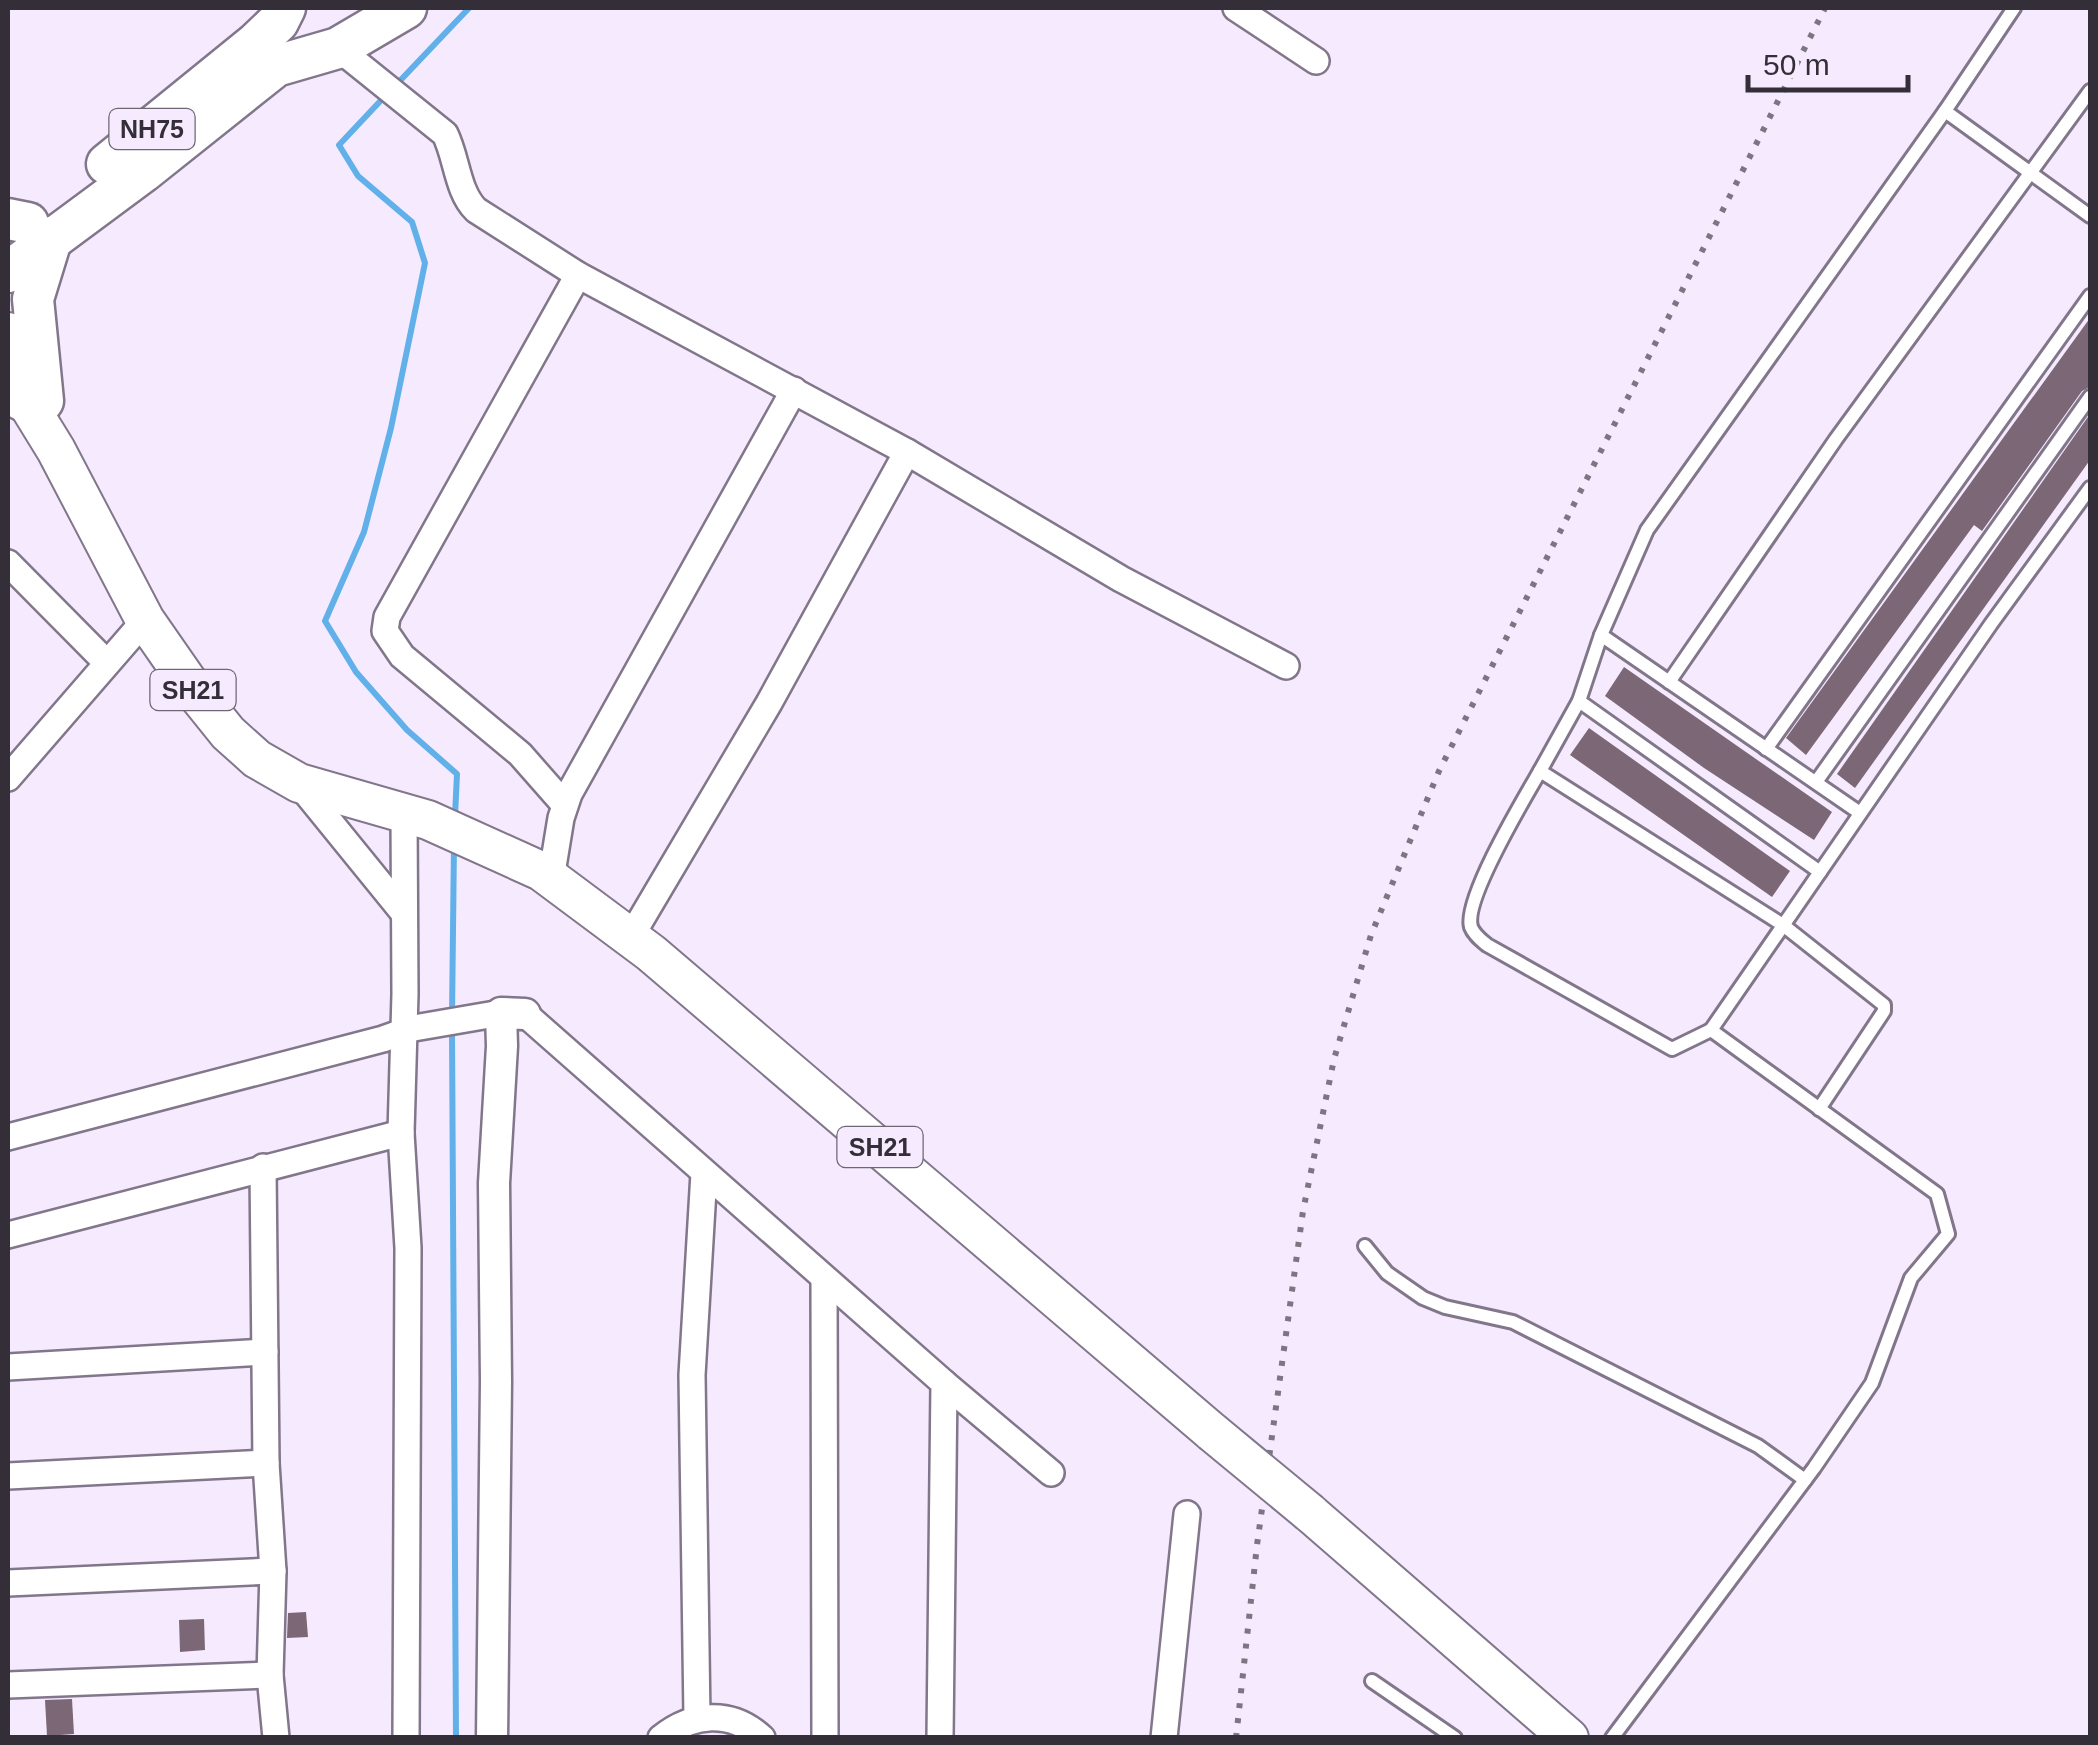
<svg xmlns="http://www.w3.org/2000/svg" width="2098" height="1745" viewBox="0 0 2098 1745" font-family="Arial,sans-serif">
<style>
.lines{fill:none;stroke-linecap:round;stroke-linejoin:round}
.stream{stroke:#61b0e9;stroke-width:6}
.building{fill:#7c6776}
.service-casing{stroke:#82768b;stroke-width:18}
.minor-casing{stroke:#82768b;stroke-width:30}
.tertiary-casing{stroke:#82768b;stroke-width:35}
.primary-casing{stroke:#82768b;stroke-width:42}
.trunk-casing{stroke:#82768b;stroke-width:45}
.service{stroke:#fff;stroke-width:12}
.minor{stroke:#fff;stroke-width:25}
.tertiary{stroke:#fff;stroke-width:30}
.primary{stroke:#fff;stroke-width:38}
.trunk{stroke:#fff;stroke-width:40}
.rail{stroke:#7c7582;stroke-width:6;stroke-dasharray:5 10;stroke-linecap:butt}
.primary-bridge-casing{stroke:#82768b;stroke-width:42;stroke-linecap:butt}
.primary-bridge{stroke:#fff;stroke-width:38}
.labels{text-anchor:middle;stroke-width:10;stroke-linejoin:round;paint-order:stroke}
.shield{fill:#f6ebfe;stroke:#6e6773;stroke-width:2.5}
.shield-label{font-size:25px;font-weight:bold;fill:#332e37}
</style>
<rect width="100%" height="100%" fill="#f6ebfe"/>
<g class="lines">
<g class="stream">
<polyline points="395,86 469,8"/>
<polyline points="386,95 339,145 358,176 412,222 425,263 391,428 364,532 325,621 356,672 407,730 457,774 455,816"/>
<polyline points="452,1016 454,844"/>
<polyline points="452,1029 456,1738"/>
</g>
</g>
<g class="building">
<polygon points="2090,318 2090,387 2082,391 1982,531 1974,525 1806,755 1786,738"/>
<polygon points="2090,414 2090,460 1855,788 1837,774"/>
<polygon points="1624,667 1832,812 1814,840 1704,768 1605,696"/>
<polygon points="1589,728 1790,871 1772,897 1570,755"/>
<polygon points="306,1612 308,1637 287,1638 288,1613"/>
<polygon points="204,1619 205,1650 180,1652 179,1620"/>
<polygon points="72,1699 74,1734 47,1736 45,1700"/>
</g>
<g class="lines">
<defs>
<g id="service">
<polyline points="1945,111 2090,216"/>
<polyline points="1601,635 1579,701 1820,872"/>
<polyline points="1669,682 1836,439 2090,91"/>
<polyline points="1579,701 1540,771 1783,925 1884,1005 1884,1011 1819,1109"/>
<polyline points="1766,749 2090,296"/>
<path d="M1540 771C1525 797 1463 900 1471 927 1474 935 1481 940 1487 945L1672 1049 1711 1030"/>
<polyline points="1816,782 2090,397"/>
<polyline points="1860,813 1601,635 1647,530 1945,111 2014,8"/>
<polyline points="1365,1246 1387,1273 1423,1298 1445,1307 1513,1322 1758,1446 1805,1480"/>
<polyline points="1372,1681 1455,1738"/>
<polyline points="1612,1738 1814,1468 1872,1383 1911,1278 1948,1234 1937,1194 1711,1030 1991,624 2090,488"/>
</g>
<g id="minor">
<polyline points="1236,8 1316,61"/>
<path d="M338 48 445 134C457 158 457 191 476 210L578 275 907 452 1121 579 1286 666"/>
<polyline points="8,563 107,663"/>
<polyline points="8,778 145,620"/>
<polyline points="299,784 403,912"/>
<polyline points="564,804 520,754 402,656 385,631 387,617 578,275"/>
<polyline points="404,815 405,994 401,1133 408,1248 406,1738"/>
<polyline points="551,879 561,818 569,794 794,390"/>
<polyline points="630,938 769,703 907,452"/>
<polyline points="525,1014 944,1383 940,1738"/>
<polyline points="8,1137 383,1039 414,1028 501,1013"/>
<polyline points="263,1167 266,1463 273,1571 270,1675 276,1738"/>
<polyline points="8,1235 401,1133"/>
<polyline points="824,1278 825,1738"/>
<polyline points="8,1367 265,1352"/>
<polyline points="944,1383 1051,1473"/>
<polyline points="8,1476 266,1463"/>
<polyline points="8,1583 273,1571"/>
<polyline points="8,1685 270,1675"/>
<polyline points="697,1718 692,1375 704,1173"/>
<path d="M661 1738C692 1713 731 1709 762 1738"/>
<polyline points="1164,1738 1187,1514"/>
</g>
<polyline id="tertiary" points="492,1738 496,1382 494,1183 502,1046 501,1013 525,1014"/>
<g id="primary">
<polyline points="8,332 37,390"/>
<polyline points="8,372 56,450 145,620 195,692 228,733 257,759 299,783 428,820 541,871 651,953 1212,1432"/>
<polyline points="1310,1513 1569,1738"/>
</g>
<g id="trunk">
<polyline points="107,164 256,43 278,22 285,8"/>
<polyline points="8,219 28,223"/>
<polyline points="8,272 143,172 276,66 338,48 406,8"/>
<polyline points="8,393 26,402"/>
<polyline points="43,401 33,299 52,237"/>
</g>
</defs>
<use href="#service" class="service-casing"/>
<use href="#minor" class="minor-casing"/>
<use href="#tertiary" class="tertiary-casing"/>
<use href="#primary" class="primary-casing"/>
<use href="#trunk" class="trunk-casing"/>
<use href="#service" class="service"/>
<use href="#minor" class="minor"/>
<use href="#tertiary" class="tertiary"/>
<use href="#primary" class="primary"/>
<use href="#trunk" class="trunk"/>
<polyline class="rail" points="1236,1738 1257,1545 1303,1211 1334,1059 1371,935 1439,771 1825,8"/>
<defs>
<polyline id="primary-bridge" points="1212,1432 1310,1513"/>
</defs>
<use href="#primary-bridge" class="primary-bridge-casing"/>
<use href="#primary-bridge" class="primary-bridge"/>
</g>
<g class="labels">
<g class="shield">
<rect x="109.5" y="109" width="85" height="40" rx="8"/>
<rect x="150.5" y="670" width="85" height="40" rx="8"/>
<rect x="837.5" y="1127" width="85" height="40" rx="8"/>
</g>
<g class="shield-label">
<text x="152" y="138">NH75</text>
<text x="193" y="699">SH21</text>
<text x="880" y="1156">SH21</text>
</g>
</g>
<rect width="2098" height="1745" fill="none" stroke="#332e37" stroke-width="20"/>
<path d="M1748 75v15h160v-15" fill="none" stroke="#332e37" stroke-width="5"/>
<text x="1763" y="75" font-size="30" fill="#332e37" stroke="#f6ebfe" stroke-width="8" paint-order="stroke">50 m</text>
</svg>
